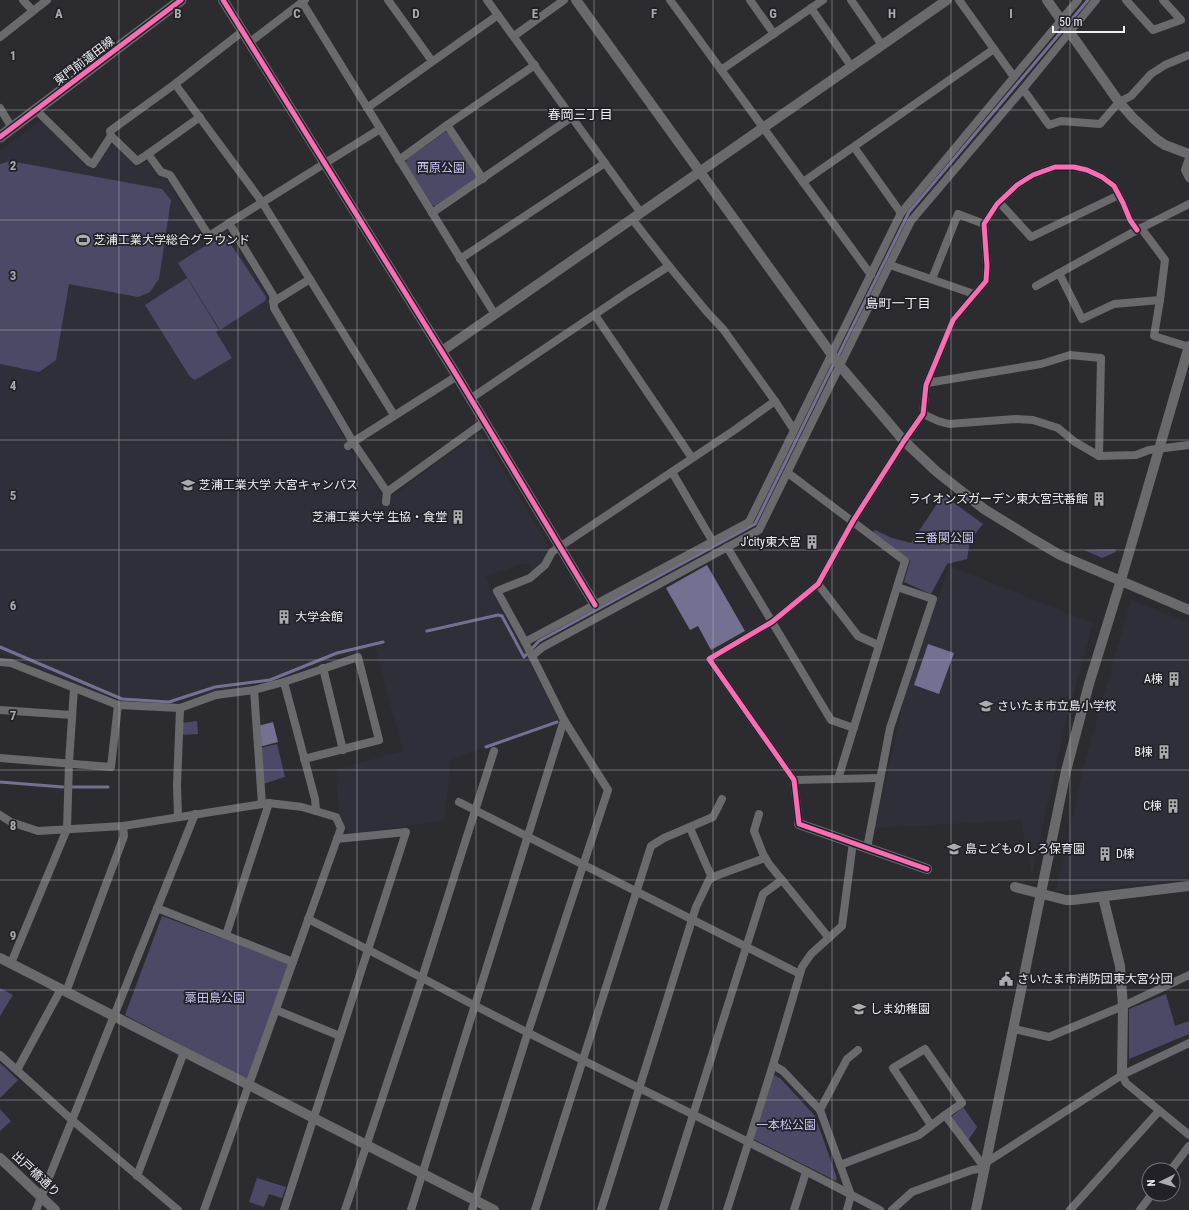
<svg xmlns="http://www.w3.org/2000/svg" width="1189" height="1210" viewBox="0 0 1189 1210" font-family="'Roboto Condensed','Noto Sans JP',sans-serif">
<style>
.built{fill:#2f2f3a}
.green{fill:#4c4966}
.water{fill:#737092}
.lines{fill:none;stroke-linecap:round;stroke-linejoin:round}
.stream{stroke:#737092;stroke-width:3}
.minor{stroke:#6a6a6d;stroke-width:8}
.tertiary{stroke:#6a6a6d;stroke-width:10}
.secondary{stroke:#6a6a6d;stroke-width:11}
.cycleway-casing{stroke:#212127;stroke-width:8}
.cycleway{stroke:#f96db3;stroke-width:5}
.grid{fill:none;stroke:#ababaf;stroke-width:1;stroke-opacity:0.55}
.labels{text-anchor:middle;stroke-width:3.5;stroke-linejoin:round;paint-order:stroke}
.street-label{font-size:12px;fill:#efeff3;stroke:#212127}
.park-label{font-size:12px;fill:#cbc7f9;stroke:#212127}
.poi-label{font-size:12px;fill:#efeff3;stroke:#212127;text-anchor:start}
.neighbourhood-label{font-size:13px;fill:#efeff3;stroke:#212127}
.grid-label{font-size:13px;text-anchor:middle;font-weight:bold;fill:#ababaf;stroke:#212127;stroke-width:3.5;stroke-linejoin:round;paint-order:stroke}
</style>
<rect width="100%" height="100%" fill="#2c2c30"/>
<g class="built">
<polygon points="41,120 84,164 95,169 109,145 114,145 138,167 144,163 148,163 159,178 165,177 207,242 226,230 270,298 270,306 350,448 386,501 480,431 549,547 543,561 532,570 527,563 485,576 559,719 451,760 444,821 354,833 347,832 339,818 336,769 403,751 375,647 325,661 273,681 204,694 168,704 122,701 86,688 13,657 0,653 0,151"/>
<polygon points="949,566 1093,623 1065,725 1032,876 1021,820 875,828 907,688"/>
<polygon points="1131,600 1189,623 1189,867 1186,879 1103,889 1056,891 1084,766"/>
</g>
<g class="green">
<polygon points="445,132 448,133 478,178 437,207 432,205 406,163 407,159"/>
<polygon points="10,161 162,189 171,200 159,279 150,292 138,297 69,284 56,360 39,372 0,364 0,164"/>
<polygon points="224,234 266,297 265,301 220,330 178,263"/>
<polygon points="187,278 219,330 216,332 232,358 195,380 190,377 145,305"/>
<polygon points="943,495 983,524 970,540 967,559 947,564 931,594 904,582 910,561 873,532 875,530 892,538 911,543"/>
<polygon points="1115,549 1116,552 1102,558 1084,550"/>
<polygon points="197,721 198,734 181,735 182,723"/>
<polygon points="277,744 285,777 263,784 260,748"/>
<polygon points="162,916 291,964 248,1080 125,1015"/>
<polygon points="0,988 13,995 0,1016"/>
<polygon points="1166,994 1175,1026 1189,1021 1189,1034 1129,1059 1129,1009"/>
<polygon points="0,1063 18,1080 0,1098"/>
<polygon points="774,1075 780,1078 815,1116 837,1178 836,1181 753,1139"/>
<polygon points="963,1107 977,1127 967,1142 950,1118"/>
<polygon points="0,1109 11,1121 0,1131"/>
<polygon points="257,1178 286,1187 282,1198 269,1194 264,1207 249,1202"/>
</g>
<g class="water">
<polygon points="707,565 745,631 711,650 698,626 690,630 666,588"/>
<polygon points="928,644 954,653 939,694 914,685"/>
<polygon points="273,722 278,742 259,747 258,726"/>
</g>
<g class="lines">
<g class="stream">
<polyline points="837,358 909,212 1088,0"/>
<polyline points="427,631 498,615 502,616 524,657 539,641 755,524 834,363"/>
<polyline points="0,647 122,699 169,702 215,687 270,680 337,653 383,642"/>
<polyline points="486,747 557,722"/>
<polyline points="0,782 63,787"/>
<polyline points="72,787 108,787"/>
</g>
<g class="minor">
<polyline points="23,0 33,11"/>
<polyline points="388,0 432,61"/>
<polyline points="487,0 641,213"/>
<polyline points="670,0 871,275"/>
<polyline points="750,0 774,34"/>
<polyline points="851,0 882,45"/>
<polyline points="959,0 1014,77"/>
<polyline points="1126,0 1153,30 1181,20 1163,0"/>
<polyline points="302,2 494,313"/>
<polyline points="811,8 851,66"/>
<polyline points="514,36 564,0"/>
<polyline points="0,37 47,0"/>
<polyline points="250,42 305,0"/>
<polyline points="721,70 823,0"/>
<polyline points="175,84 262,202 394,415"/>
<polyline points="1023,89 1049,125 1061,121 1100,124 1119,102 1131,96 1151,74 1165,65 1189,55"/>
<polyline points="0,108 12,128"/>
<polyline points="367,108 498,15"/>
<polyline points="36,110 89,162 93,164 111,136 137,161 148,154 161,172 170,175 209,236 229,223 273,295 274,308 353,442 387,492 484,422"/>
<polyline points="447,125 483,179"/>
<polyline points="111,136 110,131 175,84 243,31"/>
<polyline points="854,147 901,213"/>
<polyline points="148,154 200,117"/>
<polyline points="1189,158 1185,170 1189,178"/>
<polyline points="399,160 447,125 535,65"/>
<polyline points="803,182 994,49"/>
<polyline points="999,202 1031,237 1119,195"/>
<polyline points="432,213 572,117"/>
<polyline points="632,219 669,266 707,312 723,329 775,401 794,430"/>
<polyline points="229,223 380,129"/>
<polyline points="1141,228 1165,260 1160,300 1154,336 1189,347"/>
<polyline points="460,259 605,163"/>
<polyline points="890,265 974,294"/>
<polyline points="1059,273 1082,319 1114,304 1160,300"/>
<polyline points="932,279 958,214 984,224"/>
<polyline points="1036,286 1137,230 1189,204"/>
<polyline points="273,302 310,279"/>
<polyline points="595,315 692,458"/>
<polyline points="927,383 1041,364 1070,355 1101,358 1099,456"/>
<polyline points="470,399 628,292 669,266"/>
<polyline points="923,414 938,421 949,424 1015,419 1033,420 1058,428 1075,442 1099,456 1136,455 1149,450 1189,445"/>
<polyline points="348,446 353,442 457,376"/>
<polyline points="672,472 713,542"/>
<polyline points="788,473 905,561 838,779"/>
<polyline points="386,502 387,492"/>
<polyline points="727,547 831,720 854,728"/>
<polyline points="818,584 858,636 878,645"/>
<polyline points="525,642 749,522 901,213 1078,0"/>
<polyline points="532,656 543,647 759,530 911,221 1023,89 1096,0"/>
<polyline points="0,662 11,663 118,705 180,708 216,695 254,690 284,682 358,657 379,740 304,759"/>
<polyline points="323,668 343,750"/>
<polyline points="284,682 315,799 316,811"/>
<polyline points="254,690 262,804"/>
<polyline points="0,710 72,715"/>
<polyline points="0,758 111,767 118,705"/>
<polyline points="794,780 880,778"/>
<polyline points="459,802 800,974"/>
<polyline points="759,814 754,831 763,854 769,864 829,938"/>
<polyline points="0,815 11,822 38,831 123,826 269,803 302,807 336,817 341,828 204,1210"/>
<polyline points="178,817 177,786 180,708"/>
<polyline points="799,824 794,780 709,659 772,622 818,584 853,521 904,441 923,414 926,385 953,320 986,281 987,266 984,224 997,204 1017,185 1033,175 1055,167 1074,167 1087,170 1102,177 1114,186 1123,203 1130,220 1137,230"/>
<polyline points="690,828 712,878"/>
<polyline points="867,848 890,728 933,599 897,587"/>
<polyline points="157,908 293,962"/>
<path d="M308 919C376 953 442 989 509 1023 632 1086 758 1144 880 1210"/>
<polyline points="226,935 269,803"/>
<polyline points="11,963 67,829 69,763 74,688"/>
<polyline points="66,992 124,836 123,826"/>
<polyline points="276,1010 340,1036"/>
<polyline points="1014,1029 1049,1037 1123,1006 1189,975"/>
<polyline points="0,1055 72,1120 178,1210"/>
<polyline points="773,1065 783,1071 820,1110 851,1195 847,1210"/>
<polyline points="17,1070 61,989"/>
<polyline points="1122,1075 1126,1083 1189,1135"/>
<polyline points="820,1110 847,1059 858,1050"/>
<polyline points="931,1125 893,1068 925,1049 962,1103 945,1115"/>
<polyline points="987,1162 1122,1075 1189,1043"/>
<polyline points="840,1165 919,1135 945,1115 985,1168"/>
<polyline points="1171,1170 1189,1146"/>
<polyline points="137,1176 184,1052"/>
<polyline points="36,1210 195,814"/>
<polyline points="284,1210 406,832 337,839"/>
<polyline points="345,1210 422,978 494,751"/>
<polyline points="411,1210 564,720"/>
<polyline points="472,1210 528,1032 608,790 564,720 525,642 497,591 530,578 545,565 552,552 736,429 775,401"/>
<polyline points="535,1210 651,846 664,838 713,817 722,799"/>
<polyline points="601,1210 696,907 710,878 765,858"/>
<polyline points="663,1210 763,894 782,880"/>
<polyline points="727,1210 773,1065 802,967 811,954 842,926 853,842"/>
<polyline points="794,1210 806,1172"/>
<polyline points="892,1210 912,1192 972,1170 985,1168"/>
<polyline points="1070,1210 1159,1111"/>
<polyline points="1140,1210 1152,1194"/>
</g>
<g class="tertiary">
<polyline points="223,0 457,376 595,605"/>
<polyline points="576,0 840,366 904,441 937,472 984,509 1031,538 1060,555 1189,610"/>
<polyline points="1047,0 1119,102 1133,118 1156,139 1165,145 1189,154"/>
<polyline points="442,351 947,0"/>
<polyline points="799,824 927,869"/>
<polyline points="1015,887 1066,900 1073,900 1189,886"/>
<polyline points="1103,897 1120,966 1123,1006 1122,1075"/>
<polyline points="0,958 494,1210"/>
<polyline points="0,1158 55,1210"/>
<polyline points="976,1210 1066,771 1089,684 1121,580 1189,346"/>
</g>
<polyline class="secondary" points="0,137 181,0"/>
<defs>
<g id="cycleway">
<polyline points="223,0 457,376 595,605"/>
<polyline points="0,137 181,0"/>
<polyline points="927,869 799,824 794,780 709,659 772,622 818,584 853,521 904,441 923,414 926,385 953,320 986,281 987,266 984,224 997,204 1017,185 1033,175 1055,167 1074,167 1087,170 1102,177 1114,186 1123,203 1130,220 1137,230"/>
</g>
</defs>
<use href="#cycleway" class="cycleway-casing"/>
<use href="#cycleway" class="cycleway"/>
</g>
<path class="grid" d="M119 0V1210M238 0V1210M357 0V1210M476 0V1210M594 0V1210M713 0V1210M832 0V1210M951 0V1210M1070 0V1210M0 110H1189M0 220H1189M0 330H1189M0 440H1189M0 550H1189M0 660H1189M0 770H1189M0 880H1189M0 990H1189M0 1100H1189"/>
<defs>
<symbol id="stadium-bare" viewBox="-9 -9 18 18"><path d="M0-5a6.5 5 0 1 0 0 10a6.5 5 0 1 0 0-10ZM-3.5-1.8h7v3.6h-7Z" fill="#ababaf" stroke="#212127" stroke-width="2.5" paint-order="stroke"/></symbol>
<symbol id="university-bare" viewBox="-9 -9 18 18"><path d="M0-5L7-2L0 1L-7-2ZM-4 1L0 2.5L4 1V4Q0 6-4 4Z" fill="#ababaf" stroke="#212127" stroke-width="2.5" paint-order="stroke"/></symbol>
<symbol id="building-bare" viewBox="-9 -9 18 18"><path d="M-4-6H4V6H1V3H-1V6H-4ZM-2.5-4.3h1.7v1.8h-1.7ZM.8-4.3h1.7v1.8H.8ZM-2.5-1h1.7V.8h-1.7ZM.8-1h1.7V.8H.8Z" fill="#ababaf" stroke="#212127" stroke-width="2.5" paint-order="stroke"/></symbol>
<symbol id="school-bare" viewBox="-9 -9 18 18"><path d="M0-5L7-2L0 1L-7-2ZM-4 1L0 2.5L4 1V4Q0 6-4 4Z" fill="#ababaf" stroke="#212127" stroke-width="2.5" paint-order="stroke"/></symbol>
<symbol id="civic-bare" viewBox="-9 -9 18 18"><path d="M-.6-6.5H3V-4.5H.6V-3L4-1V1h2V6H-6V1h2V-1L-.6-3ZM-1.2 2.5V6h2.4V2.5Z" fill="#ababaf" stroke="#212127" stroke-width="2.5" paint-order="stroke"/></symbol>
</defs>
<g fill-rule="evenodd">
<use href="#stadium-bare" x="73" y="230" width="20" height="20"/>
<use href="#university-bare" x="178" y="475" width="20" height="20"/>
<use href="#building-bare" x="1089" y="489" width="20" height="20"/>
<use href="#building-bare" x="448" y="507" width="20" height="20"/>
<use href="#building-bare" x="802" y="532" width="20" height="20"/>
<use href="#building-bare" x="274" y="607" width="20" height="20"/>
<use href="#building-bare" x="1164" y="669" width="20" height="20"/>
<use href="#school-bare" x="976" y="696" width="20" height="20"/>
<use href="#building-bare" x="1154" y="742" width="20" height="20"/>
<use href="#building-bare" x="1163" y="796" width="20" height="20"/>
<use href="#school-bare" x="944" y="839" width="20" height="20"/>
<use href="#building-bare" x="1095" y="844" width="20" height="20"/>
<use href="#civic-bare" x="996" y="969" width="20" height="20"/>
<use href="#school-bare" x="849" y="999" width="20" height="20"/>
</g>
<g class="labels">
<g class="street-label">
<text transform="translate(84 61) rotate(-37)" y="4">東門前蓮田線</text>
<text transform="translate(36 1174) rotate(43)" y="4">出戸橋通り</text>
</g>
<g class="park-label">
<text x="441" y="172">西原公園</text>
<text x="944" y="542">三番関公園</text>
<text x="215" y="1002">藁田島公園</text>
<text x="786" y="1129">一本松公園</text>
</g>
<g class="poi-label">
<text x="94" y="244">芝浦工業大学総合グラウンド</text>
<text x="199" y="489">芝浦工業大学 大宮キャンパス</text>
<text x="1088" y="503" text-anchor="end">ライオンズガーデン東大宮弐番館</text>
<text x="447" y="521" text-anchor="end">芝浦工業大学 生協・食堂</text>
<text x="801" y="546" text-anchor="end">J'city東大宮</text>
<text x="295" y="621">大学会館</text>
<text x="1163" y="683" text-anchor="end">A棟</text>
<text x="997" y="710">さいたま市立島小学校</text>
<text x="1153" y="756" text-anchor="end">B棟</text>
<text x="1162" y="810" text-anchor="end">C棟</text>
<text x="965" y="853">島こどものしろ保育園</text>
<text x="1116" y="858">D棟</text>
<text x="1017" y="983">さいたま市消防団東大宮分団</text>
<text x="870" y="1013">しま幼稚園</text>
</g>
<g class="neighbourhood-label">
<text x="580" y="119">春岡三丁目</text>
<text x="898" y="308">島町一丁目</text>
</g>
</g>
<g class="grid-label">
<text x="59" y="18">A</text>
<text x="178" y="18">B</text>
<text x="297" y="18">C</text>
<text x="416" y="18">D</text>
<text x="535" y="18">E</text>
<text x="654" y="18">F</text>
<text x="773" y="18">G</text>
<text x="892" y="18">H</text>
<text x="1011" y="18">I</text>
<text x="13" y="60">1</text>
<text x="13" y="170">2</text>
<text x="13" y="280">3</text>
<text x="13" y="390">4</text>
<text x="13" y="500">5</text>
<text x="13" y="610">6</text>
<text x="13" y="720">7</text>
<text x="13" y="830">8</text>
<text x="13" y="940">9</text>
</g>
<g transform="translate(1161 1182) rotate(265)"><circle r="19" fill="#212127" stroke="#737379"/>
<path d="M0-3L7 15L0 10L-7 15Z" fill="#ababaf"/>
<text y="-6" font-size="11" font-weight="bold" text-anchor="middle" fill="#efeff3">N</text>
</g>
<path d="M1053 26v6h71v-6" fill="none" stroke="#efeff3" stroke-width="2"/>
<text x="1059" y="26" font-size="12" fill="#efeff3" stroke="#212127" stroke-width="3" paint-order="stroke">50 m</text>
</svg>
